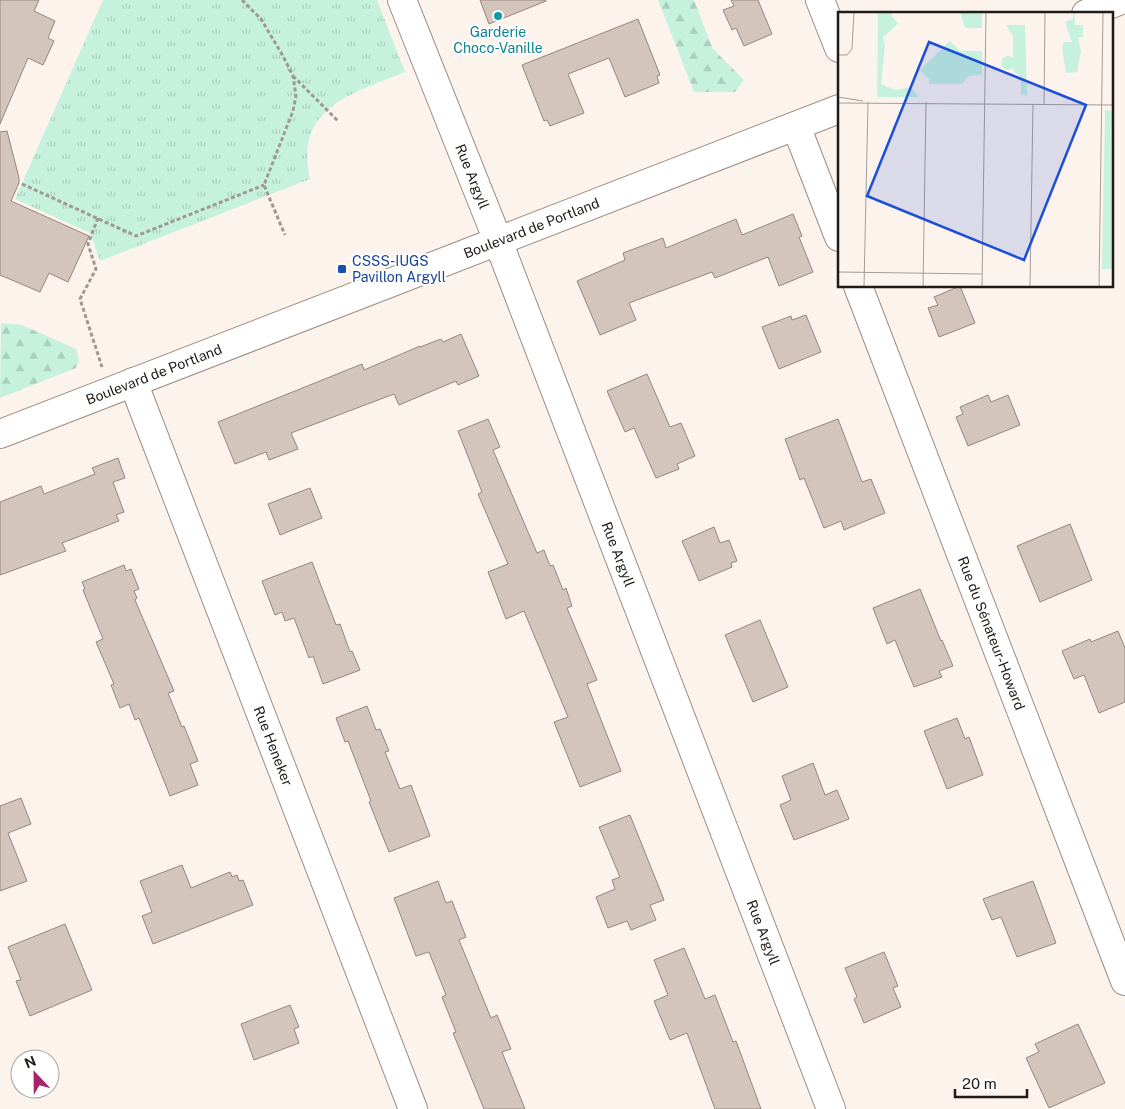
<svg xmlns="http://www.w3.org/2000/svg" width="1125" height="1109" viewBox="0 0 1125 1109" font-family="'Public Sans',sans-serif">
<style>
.forest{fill:url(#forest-firs)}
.park{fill:url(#park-tufts)}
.building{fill:#d4c5bc;stroke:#95867e}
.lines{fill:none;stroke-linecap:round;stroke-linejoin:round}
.minor-casing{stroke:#9c8d85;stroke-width:30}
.major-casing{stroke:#9c8d85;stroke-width:30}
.path{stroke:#a09893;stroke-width:3;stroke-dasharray:4 2.5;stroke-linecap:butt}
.minor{stroke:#fff;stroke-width:28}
.major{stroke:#fff;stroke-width:28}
.culture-dot{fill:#0f9aa8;stroke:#fff;stroke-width:2}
.transit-dot{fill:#1a4fb4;stroke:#fff;stroke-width:2}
.labels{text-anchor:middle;stroke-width:4;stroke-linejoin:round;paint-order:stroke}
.culture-label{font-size:14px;fill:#0d838f;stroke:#fff}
.street-label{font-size:14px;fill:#211b18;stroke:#fff}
.transit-label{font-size:14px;fill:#164399;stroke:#fff;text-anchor:start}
.inset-road{fill:none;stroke:#a59d98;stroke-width:1}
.view{fill:#1d4ed8;fill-opacity:0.15;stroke:#1d4ed8;stroke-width:2.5}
.inset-edge{fill:none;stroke:#211b18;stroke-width:2.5}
</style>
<defs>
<pattern id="forest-firs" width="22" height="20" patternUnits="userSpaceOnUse" patternTransform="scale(1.25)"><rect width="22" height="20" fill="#c6f2dd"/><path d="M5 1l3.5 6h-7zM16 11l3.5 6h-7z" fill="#aacfbd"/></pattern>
<pattern id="park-tufts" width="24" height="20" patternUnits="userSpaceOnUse" patternTransform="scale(1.25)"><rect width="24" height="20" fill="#c6f2dd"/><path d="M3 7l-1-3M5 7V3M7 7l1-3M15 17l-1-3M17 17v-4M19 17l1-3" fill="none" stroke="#aacfbd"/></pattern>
</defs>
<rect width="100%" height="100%" fill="#fdf3ed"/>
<g class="forest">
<polygon points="658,0 694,0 713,49 744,80 735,92 694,92"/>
<polygon points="1,323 22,325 76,349 79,360 76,368 0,398"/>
</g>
<path class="park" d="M103 0H377L405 72C352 94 294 107 310 179L100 261 90 233 15 199Z"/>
<g class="building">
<polygon points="0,0 39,0 34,11 55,21 48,38 54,41 43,65 28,58 0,124"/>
<polygon points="480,0 546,0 546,1 489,24"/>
<polygon points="731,0 758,0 772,34 744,46 736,28 732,30 723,10 734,6"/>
<polygon points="638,19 660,75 657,76 659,83 625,97 609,58 568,74 584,113 550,126 547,120 544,121 522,65"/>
<polygon points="7,131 19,178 19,183 11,201 89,236 68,282 49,273 40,292 0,275 0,132"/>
<polygon points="793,214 802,236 799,237 813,272 779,286 768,257 715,278 712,272 629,303 636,320 600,335 577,281 625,260 623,253 663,238 666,248 736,219 742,235"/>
<polygon points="960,286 975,323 939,337 928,308 938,305 934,297"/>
<polygon points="806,315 821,352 779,369 762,327 791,316 792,320"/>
<polygon points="461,334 479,376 458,385 456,381 399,405 394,394 291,433 298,449 269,460 266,452 235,464 218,422 362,364 364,370 420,346 420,347 441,339 443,342"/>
<polygon points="647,374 670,427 681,423 695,456 677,464 679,469 656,478 634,428 625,432 607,391"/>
<polygon points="988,395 991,402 1008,395 1020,425 968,446 956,417 963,414 960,407"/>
<polygon points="488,419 500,447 493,450 537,553 544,550 550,566 553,565 563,590 566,588 572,606 567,608 597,680 587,684 621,771 580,787 554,722 568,717 524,611 506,619 488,572 508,564 478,494 482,492 458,431"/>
<polygon points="838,419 862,482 871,479 885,513 844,530 841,521 824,528 804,478 800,480 785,439"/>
<polygon points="118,458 125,478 113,482 124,512 116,515 119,521 62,543 66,551 0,575 0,502 41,486 44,494 95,474 92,468"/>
<polygon points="310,488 322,518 280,535 268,504"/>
<polygon points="1070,524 1092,580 1040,602 1017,546"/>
<polygon points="714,527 720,543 729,540 737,561 731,563 732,567 699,581 682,541"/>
<polygon points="312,562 336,625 340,624 350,652 352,651 360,670 323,684 313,656 309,658 294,618 285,621 282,612 275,615 262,581"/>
<polygon points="124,565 126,571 131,569 139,589 134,591 137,598 135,600 174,691 168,693 182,727 184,726 198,761 190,764 198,785 170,796 139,718 135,720 129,704 120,708 111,685 114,684 96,642 103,639 83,590 85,589 82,582"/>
<polygon points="920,589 941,641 942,640 953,666 939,671 942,677 914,687 895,640 887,644 873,608"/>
<polygon points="760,620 788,687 753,702 725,635"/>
<polygon points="1118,631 1125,648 1125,702 1099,713 1084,675 1074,679 1062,651 1090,639 1091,642"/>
<polygon points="367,706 376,730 380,729 389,751 385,752 400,789 411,785 430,836 389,852 369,802 371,801 348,741 345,742 336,718"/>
<polygon points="957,718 965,739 969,737 983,775 947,789 924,731"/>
<polygon points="813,763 825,795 837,790 849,819 794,840 780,805 791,800 782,776"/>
<polygon points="21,798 31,824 8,833 27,881 0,891 0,806"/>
<polygon points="630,815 664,900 650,905 656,920 631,930 627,921 608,928 596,897 615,889 612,880 620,877 599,827"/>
<polygon points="182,865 191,888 230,872 232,877 237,875 239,881 243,880 253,905 153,944 142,916 152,912 140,881"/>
<polygon points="438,881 446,903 452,901 466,937 459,940 491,1018 497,1015 511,1049 502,1052 525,1109 484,1109 453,1033 456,1032 442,997 446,995 429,952 416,956 394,898"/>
<polygon points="1033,881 1056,943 1017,957 1001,917 992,920 983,899"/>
<polygon points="65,924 92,990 30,1016 16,981 21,980 8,947"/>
<polygon points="684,948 705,999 715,995 733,1042 736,1041 761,1109 715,1109 687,1033 670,1040 654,1001 668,995 654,960"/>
<polygon points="884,952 898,986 893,988 901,1007 864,1023 854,999 857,997 845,968"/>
<polygon points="290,1005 299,1027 294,1029 299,1043 254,1060 241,1024"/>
<polygon points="1078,1024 1105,1083 1049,1108 1026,1058 1039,1052 1035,1044"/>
</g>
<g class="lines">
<defs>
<g id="minor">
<path id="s1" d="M402 0 498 241 831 1109"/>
<polyline points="820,0 839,48"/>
<polyline points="796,126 839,237"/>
<path id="s2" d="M858 286 1125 981"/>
<path id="s3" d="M133 382 413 1109"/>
</g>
<g id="major">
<polyline points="1086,14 1121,0"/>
<path id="s4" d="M0 434 839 109"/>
</g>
</defs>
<use href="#minor" class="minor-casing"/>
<use href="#major" class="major-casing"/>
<g class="path">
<polyline points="242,0 261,19 283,56 293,76 296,96 293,111 264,185 285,235"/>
<polyline points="293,76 338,121"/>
<polyline points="22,184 136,236 264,185"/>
<polyline points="98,218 88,244 96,269 80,299 102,367"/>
</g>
<use href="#minor" class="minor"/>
<use href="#major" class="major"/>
</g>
<circle class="culture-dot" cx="498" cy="16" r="5"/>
<rect class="transit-dot" x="337" y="264" width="10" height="10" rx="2.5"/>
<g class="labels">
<g class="culture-label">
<text x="498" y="37">Garderie<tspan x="498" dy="16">Choco-Vanille</tspan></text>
</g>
<g class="street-label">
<text dy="5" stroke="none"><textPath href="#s1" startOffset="190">Rue Argyll</textPath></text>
<text dy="5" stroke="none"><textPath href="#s4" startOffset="570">Boulevard de Portland</textPath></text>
<text dy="5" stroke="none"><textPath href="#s4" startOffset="165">Boulevard de Portland</textPath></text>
<text dy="5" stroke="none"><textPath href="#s1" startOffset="595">Rue Argyll</textPath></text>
<text dy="5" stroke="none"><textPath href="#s2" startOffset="372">Rue du Sénateur-Howard</textPath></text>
<text dy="5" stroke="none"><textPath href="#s3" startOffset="390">Rue Heneker</textPath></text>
<text dy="5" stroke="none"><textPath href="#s1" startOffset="1000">Rue Argyll</textPath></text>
</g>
<g class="transit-label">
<text x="352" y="266">CSSS-IUGS<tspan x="352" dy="16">Pavillon Argyll</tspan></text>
</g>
</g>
<g transform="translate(838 12)">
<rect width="275" height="275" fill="#fdf3ed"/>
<path d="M40 0H55L53 3 60 12 45 25 47 33 43 72 57 78 73 75 81 85H39ZM122 0H144V16H127ZM235 0H237V13H245V25H240L243 39 239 60 228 61 224 35 226 30H234L227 10 235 7ZM168 13H187L189 84 183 82V65L175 59V24Z" fill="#c6f2dd"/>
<path d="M112 29 122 39H144V63L130 64 124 72H91V67L82 58ZM163 51a7 7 0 1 1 14 0a7 7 0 1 1-14 0ZM267 98 275 99V257H264Z" fill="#c6f2dd"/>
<path class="inset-road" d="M0 43H9L14 37 16 0M0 85 25 89M0 91 275 93M206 92 207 0M0 260 144 262M26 275 30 90M85 275 88 90M144 275 148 0M192 275 195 92M261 275 265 0"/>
<path class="view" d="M91 30 248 93 186 248 29 184Z"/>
<rect width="275" height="275" class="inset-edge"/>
</g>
<g transform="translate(35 1074) rotate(338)"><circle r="24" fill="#ffffff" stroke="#a6a4a3"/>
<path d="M0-4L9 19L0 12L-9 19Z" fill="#a9226a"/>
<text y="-8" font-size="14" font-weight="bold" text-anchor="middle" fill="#211b18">N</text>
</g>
<path d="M955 1089v8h72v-8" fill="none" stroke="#211b18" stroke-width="2.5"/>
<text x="962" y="1089" font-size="15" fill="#211b18" stroke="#ffffff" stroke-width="4" paint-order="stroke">20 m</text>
</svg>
